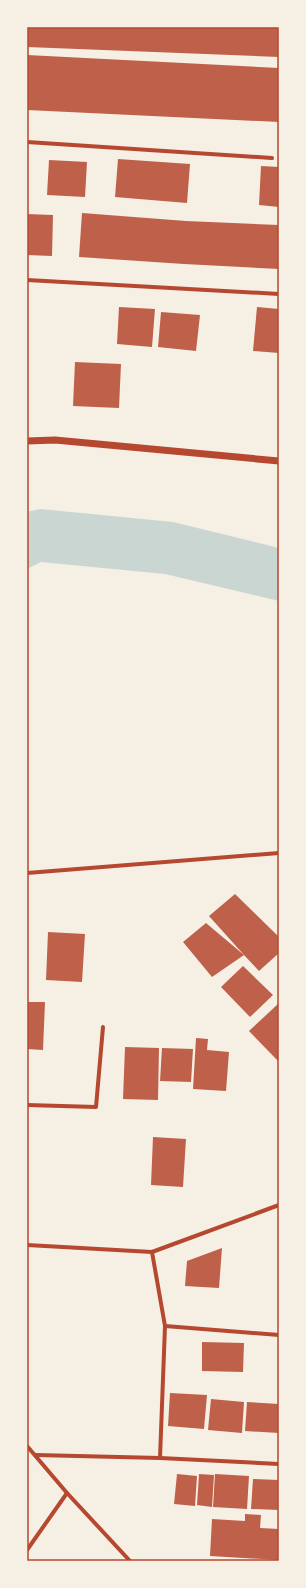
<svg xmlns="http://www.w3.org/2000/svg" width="306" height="1588" viewBox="0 0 306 1588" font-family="'PT Sans',sans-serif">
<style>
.water{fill:#c9d6d2}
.building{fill:#bf614a}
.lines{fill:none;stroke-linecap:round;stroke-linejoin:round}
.minor{stroke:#b5482f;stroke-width:4}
.tertiary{stroke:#b5482f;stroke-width:7}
.neatline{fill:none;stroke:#b5482f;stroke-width:1.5}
</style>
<rect width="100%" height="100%" fill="#f6efe4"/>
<polygon class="water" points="40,509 173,522 279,548 279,601 165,574 41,562 27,569 27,512"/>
<g class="building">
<polygon points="27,27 279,27 279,57 27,47"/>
<polygon points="27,55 279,68 279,122 27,110"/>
<polygon points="118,159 190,164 187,203 115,197"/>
<polygon points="49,160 87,162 85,197 47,195"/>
<polygon points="261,166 279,167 279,207 259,205"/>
<polygon points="82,213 186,221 279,225 279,269 184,264 79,257"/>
<polygon points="27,214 53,215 52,256 27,255"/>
<polygon points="119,307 155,309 152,347 117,344"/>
<polygon points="257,307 279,309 279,353 253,351"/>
<polygon points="161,312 200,315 196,351 158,347"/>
<polygon points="75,362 121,364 119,408 73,406"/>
<polygon points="235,894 279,937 279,953 259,971 244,955 212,977 183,942 206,923 244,955 209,916"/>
<polygon points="48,932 85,934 82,982 46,980"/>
<polygon points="243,966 273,995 250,1017 221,987"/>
<polygon points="27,1002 45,1002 43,1050 27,1049"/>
<polygon points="279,1003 279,1062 249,1031"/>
<polygon points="196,1038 208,1039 207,1050 229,1052 226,1091 193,1089"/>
<polygon points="125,1047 159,1048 158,1100 123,1099"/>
<polygon points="162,1048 193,1049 191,1082 160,1081"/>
<polygon points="153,1137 186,1139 183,1187 151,1185"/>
<polygon points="222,1248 219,1288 185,1286 187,1261"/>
<polygon points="202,1342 244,1343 243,1372 202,1371"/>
<polygon points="170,1393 207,1395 204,1429 168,1426"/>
<polygon points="211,1399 244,1402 242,1433 208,1430"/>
<polygon points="247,1402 279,1404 279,1433 245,1431"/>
<polygon points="177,1474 197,1476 195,1506 174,1504"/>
<polygon points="199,1474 214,1475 212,1507 197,1505"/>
<polygon points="215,1474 249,1476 247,1509 213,1507"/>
<polygon points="253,1479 279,1480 279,1510 251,1509"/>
<polygon points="245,1514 261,1515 260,1528 279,1529 279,1560 210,1556 212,1519 245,1521"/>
</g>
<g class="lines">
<g class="minor">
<polyline points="27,142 272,158"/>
<polyline points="27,280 279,294"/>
<polyline points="27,873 279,853"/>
<polyline points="27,1105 96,1107 103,1027"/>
<polyline points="27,1245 152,1252 279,1205"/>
<polyline points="152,1252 165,1326 160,1458"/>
<polyline points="165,1326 279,1335"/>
<polyline points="27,1446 67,1493 130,1561"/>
<polyline points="36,1455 160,1458 279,1464"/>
<polyline points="27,1550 67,1493"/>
</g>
<polyline class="tertiary" points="27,441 55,440 279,461"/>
</g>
<rect width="306" height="1588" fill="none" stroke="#f6efe4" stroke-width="56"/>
<rect x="28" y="28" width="250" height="1532" class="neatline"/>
</svg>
